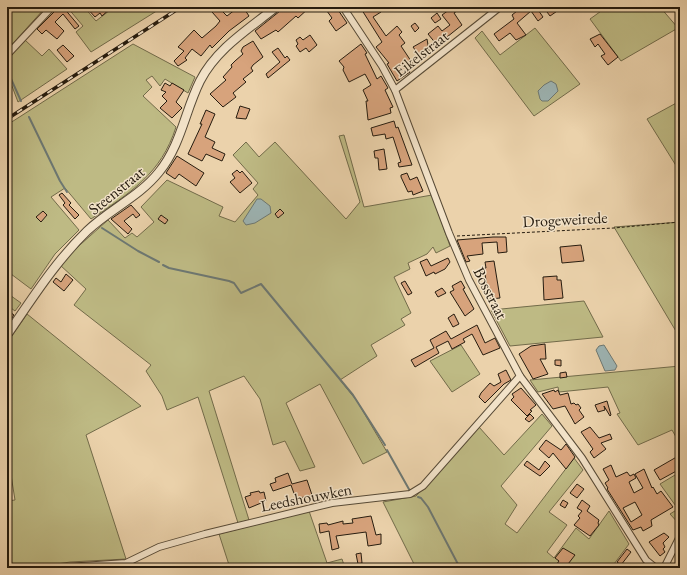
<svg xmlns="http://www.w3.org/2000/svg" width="687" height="575" viewBox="0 0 687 575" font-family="'EB Garamond',serif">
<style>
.green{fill:#beba84;stroke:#726b4a}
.water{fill:#9db5b5;stroke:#6d7873}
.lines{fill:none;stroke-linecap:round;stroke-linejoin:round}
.stream{stroke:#6d7873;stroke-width:2}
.building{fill:#d7a37c;stroke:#261c0f;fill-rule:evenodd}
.minor-casing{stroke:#574a36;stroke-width:8}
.tertiary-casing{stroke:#574a36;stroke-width:10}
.path{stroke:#261c0f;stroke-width:1;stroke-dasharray:3 2;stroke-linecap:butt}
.minor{stroke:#f2e2c8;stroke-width:6}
.tertiary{stroke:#f2e2c8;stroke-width:8}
.rail-casing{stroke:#261c0f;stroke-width:3.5}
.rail{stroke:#f2e2c8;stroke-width:2;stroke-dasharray:6;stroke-linecap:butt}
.labels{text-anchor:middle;stroke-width:3;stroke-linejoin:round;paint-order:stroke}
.street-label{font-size:16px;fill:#261c0f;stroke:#f2e2c8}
</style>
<rect width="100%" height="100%" fill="#ebd2ab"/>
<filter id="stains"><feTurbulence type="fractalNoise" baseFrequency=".005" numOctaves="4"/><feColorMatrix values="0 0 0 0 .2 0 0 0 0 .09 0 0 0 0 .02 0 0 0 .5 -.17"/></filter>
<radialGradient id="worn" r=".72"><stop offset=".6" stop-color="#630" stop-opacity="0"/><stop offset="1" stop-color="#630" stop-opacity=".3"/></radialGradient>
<g class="green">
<polygon points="7,7 42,7 44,9 7,50"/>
<polygon points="67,7 84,7 96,21 114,7 163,7 91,52 76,32 83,26"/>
<polygon points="603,7 660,7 678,28 621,61 590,19 604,9"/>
<polygon points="535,28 580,84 534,116 475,38 482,31 500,55"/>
<polygon points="25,40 42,56 49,49 67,69 18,102 7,73 7,60"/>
<path d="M133 44 195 77 188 93 165 79 160 86 152 76 146 80 152 87 143 96 176 127C161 174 130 193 91 219L65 188 51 197 79 230 55 254 31 289 7 271V125Z"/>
<polygon points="680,101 680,172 647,119"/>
<polygon points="344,135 364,207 432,195 450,246 436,253 433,247 427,254 408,263 410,269 394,277 411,313 401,319 405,325 371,345 377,356 340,380 357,401 387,452 363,464 320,384 286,403 315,467 300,471 285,441 273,445 260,399 244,376 209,391 249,520 238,523 198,397 167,410 162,396 146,371 151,365 74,305 86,289 60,265 81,244 108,220 125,238 132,233 137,237 154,222 141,207 167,180 223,207 219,216 235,222 258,195 253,189 258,183 233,155 246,142 259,157 275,142 346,219 360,202 339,136"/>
<polygon points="680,222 680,338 614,227"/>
<polygon points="7,293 21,303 15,311 7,305"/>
<polygon points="584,301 603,337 510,346 491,310"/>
<polygon points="27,314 141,406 86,435 126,559 70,562 32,568 8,567 7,501 15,500 7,450 7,343"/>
<polygon points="461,345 480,374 452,392 430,361"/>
<polygon points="680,366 680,444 672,430 638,445 617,414 620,413 608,387 559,392 558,387 538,392 530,380"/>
<polygon points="542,414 552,426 501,486 517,505 505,524 517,533 574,458 583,470 549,512 567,525 547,552 554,558 576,528 589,539 609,511 629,544 611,568 416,568 383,502 416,496 479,427 504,455"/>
<polygon points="680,472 680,525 670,514 678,509 660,484"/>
<polygon points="309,511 327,563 342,559 345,568 230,568 219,534"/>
</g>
<g class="water">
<polygon points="551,81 556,84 558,91 548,101 542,101 540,99 538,91 544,85"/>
<polygon points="257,199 261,199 270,206 271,213 255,223 246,225 243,221"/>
<polygon points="604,345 617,366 615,370 605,371 596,350 599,346"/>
</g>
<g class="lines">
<g class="stream">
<polyline points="7,70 21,101"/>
<polyline points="29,117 60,181 67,192"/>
<polyline points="102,228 138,251 159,262"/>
<polyline points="163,265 169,268 229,281 234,283 241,293 261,284 353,395 385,445"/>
<polyline points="387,450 410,491"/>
<polyline points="418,497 421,498 428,507 460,568"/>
</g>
</g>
<g class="building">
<polygon points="59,7 63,7 79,26 75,29 63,14 55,22 64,31 57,39 46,30 42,34 37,29"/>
<polygon points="86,7 112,7 102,16 100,13 95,17"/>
<polygon points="218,7 227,16 236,9 235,7 243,7 249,16 229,31 212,48 210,45 201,56 192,49 185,58 187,60 178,66 174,61 184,51 178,47 194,30 202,38 216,26 220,21 212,12"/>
<polygon points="285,7 310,7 298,18 296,16 278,32 276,30 261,39 255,31"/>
<polygon points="324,7 336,7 347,23 336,31 329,21 332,18"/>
<polygon points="360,7 378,7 381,12 373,17 386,36 397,26 402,32 399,35 405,43 401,46 413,64 407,68 410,72 397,81 387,64 389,63 376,47 382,42"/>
<polygon points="453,7 457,11 454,13 462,25 437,45 428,34 438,26 442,31 450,25 442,15"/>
<polygon points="522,7 536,7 543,17 538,21 531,11 517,23 526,35 516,40 510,33 499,41 494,34 514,19 512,15"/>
<polygon points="554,7 563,7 550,16 547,12"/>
<polygon points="437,13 441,19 435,23 431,18"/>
<polygon points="415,23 419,28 415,32 411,26"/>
<polygon points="600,34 618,57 608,65 601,56 605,54 598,44 595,47 590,39"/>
<polygon points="310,35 317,45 309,52 306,48 300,52 296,46 298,44 296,40 300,37 303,40"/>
<polygon points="427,39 429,51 421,58 413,47"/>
<polygon points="253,41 263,57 253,65 251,68 253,71 243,79 246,82 233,93 236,97 223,107 210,94 226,80 223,77 232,67 231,65 235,61 243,54 241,51 243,47"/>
<polygon points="361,44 367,53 365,54 377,79 381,76 388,88 385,90 393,107 390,108 391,113 368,120 366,101 368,101 363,90 371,85 365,74 349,82 343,70 344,67 339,61"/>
<polygon points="63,45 74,56 67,62 57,50"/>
<polygon points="278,48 285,58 287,56 290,60 268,78 266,74 280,62 272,52"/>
<polygon points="165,83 170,86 172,83 184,90 176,102 182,108 172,118 160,108 167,101 162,96 166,92 161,90"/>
<polygon points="240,106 250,109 246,119 236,118"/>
<polygon points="206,110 215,114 205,137 215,142 212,148 225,154 222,161 206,154 202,161 188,154 202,124 200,124"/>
<polygon points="394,121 396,128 398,127 412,165 399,167 398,163 401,162 393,137 386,139 385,134 373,136 371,128"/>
<polygon points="384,149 387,169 379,170 378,158 375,158 374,151"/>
<polygon points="177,156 204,173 196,186 179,174 175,179 166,173"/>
<polygon points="237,170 240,173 242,171 252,183 240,193 230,182 235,178 232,174"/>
<polygon points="407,173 410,180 417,177 423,191 413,195 412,191 408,192 401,177 401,175"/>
<polygon points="62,193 71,203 69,205 79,215 75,219 63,205 65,203 59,195"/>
<polygon points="131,205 140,215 136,218 133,214 124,221 132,229 128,234 111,219"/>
<polygon points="280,209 284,213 278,218 275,214"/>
<polygon points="43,211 47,215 41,222 36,217"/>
<polygon points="161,215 168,220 165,224 158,219"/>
<polygon points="493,237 506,237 507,252 498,253 497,242 482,243 483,254 467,256 470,261 466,262 457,240"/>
<polygon points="581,245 584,261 562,263 560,247"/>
<polygon points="448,258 450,262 445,269 435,274 434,272 426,276 420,262 427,259 431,266"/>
<polygon points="494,261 500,298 490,299 488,287 487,287 485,274 482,274 482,269 486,268 485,262"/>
<polygon points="66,274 73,280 64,291 53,282 56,278 61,282"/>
<polygon points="557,276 557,280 561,280 563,298 544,300 543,277"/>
<polygon points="405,281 412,293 408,295 401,283"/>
<polygon points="461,281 465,288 463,289 474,309 465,316 450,292 454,290 452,286"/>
<polygon points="442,288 446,293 438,297 435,292"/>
<polygon points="7,310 14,315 7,325"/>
<polygon points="454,314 459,324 453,327 448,318"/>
<polygon points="477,325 485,343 495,338 500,348 483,355 472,334 463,339 465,342 452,349 448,341 436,347 439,353 415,367 411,360 434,348 430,340 446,331 451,339"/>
<polygon points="545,344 546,359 540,359 548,374 533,379 519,354 531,346"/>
<polygon points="555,360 561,360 561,366 555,365"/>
<polygon points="506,370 511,380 504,384 485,403 479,397 481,393 490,383 494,386 501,382 498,374"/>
<polygon points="566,372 567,377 560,378 560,373"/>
<polygon points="521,388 536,405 530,410 532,411 527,416 511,400 514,397 512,394"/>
<polygon points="554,390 555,392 558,390 560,395 568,393 571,404 574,403 576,405 578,404 581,408 579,410 584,417 575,424 565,406 553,409 542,394"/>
<polygon points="607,401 611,415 610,416 604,406 605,410 598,412 595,405"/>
<polygon points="530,414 534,418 529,422 525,419"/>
<polygon points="590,427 599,438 610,434 612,439 601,443 606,449 594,458 590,452 593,449 581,432"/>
<polygon points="546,440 561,450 566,444 575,457 566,469 553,453 549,458 539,449"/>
<polygon points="680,455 680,469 660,480 654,470"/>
<polygon points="527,461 539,470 545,461 550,466 540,476 524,465"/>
<path d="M611 465 616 477 627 472 630 476 634 474 636 478 629 482 634 493 643 488 635 474 644 469 652 488 653 487 657 494 661 491 673 507 651 520 652 526 643 531 641 527 633 530 607 489 608 488 605 483 609 480 603 469ZM635 502 642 515 631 522 623 508Z"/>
<polygon points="288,473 292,484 307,480 312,495 296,499 291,485 273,491 270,484 276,482 275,478"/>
<polygon points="577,484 584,489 577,498 570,493"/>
<polygon points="259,491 260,493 264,492 266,501 249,508 245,497 251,495 250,493"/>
<polygon points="563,500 568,503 565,508 560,505"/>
<polygon points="582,500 590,506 587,511 599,520 598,523 599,525 590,536 574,525 580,518 578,516 582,511 577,508"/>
<polygon points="371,516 376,535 381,534 381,544 368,546 366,532 336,536 339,548 332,550 329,531 320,533 319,524 327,523 328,525 343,521 343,524 353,523 352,519"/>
<polygon points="664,533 669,537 663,543 665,547 663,549 665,552 660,556 649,542"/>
<polygon points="680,546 680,568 673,568 679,557 676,555"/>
<polygon points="563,548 575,555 565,568 554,568 559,561 555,558"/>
<polygon points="627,549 631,552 621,565 617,562"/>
<polygon points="361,553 362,563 358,564 356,554"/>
</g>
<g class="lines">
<defs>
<g id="minor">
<polyline points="343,7 382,66 395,90 449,233 469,280 520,376 582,458 646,560 656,568"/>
<polyline points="7,55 52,7"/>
<polyline points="395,90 500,7"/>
<polyline points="52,568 126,563 159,547 205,534 332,503 410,494 423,486 520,376"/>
<polyline points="664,568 680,536"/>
</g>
<path id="tertiary" d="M7 335C32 299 55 262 87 231 110 209 139 197 159 172 181 145 185 111 200 81 217 48 249 29 276 7"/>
</defs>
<use href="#minor" class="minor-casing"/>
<use href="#tertiary" class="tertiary-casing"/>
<polyline class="path" points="457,236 614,228 680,222"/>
<use href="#minor" class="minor"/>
<use href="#tertiary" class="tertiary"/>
<defs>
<polyline id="rail" points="7,119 181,7"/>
</defs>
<use href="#rail" class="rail-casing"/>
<use href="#rail" class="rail"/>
</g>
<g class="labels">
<g class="street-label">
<text transform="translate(421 53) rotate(-38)" y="6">Eikelstraat</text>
<text transform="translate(116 190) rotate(-39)" y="6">Steenstraat</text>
<text transform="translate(565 219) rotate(-3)" y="6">Drogeweirede</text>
<text transform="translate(491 293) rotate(63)" y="6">Bosstraat</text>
<text transform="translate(306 497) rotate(-11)" y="6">Leedshouwken</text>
</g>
</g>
<rect width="687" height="575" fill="none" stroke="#ebd2ab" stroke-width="24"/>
<rect x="8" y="8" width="671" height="559" fill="none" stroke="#261c0f" stroke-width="2"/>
<rect x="12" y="12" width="663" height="551" fill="none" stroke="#261c0f"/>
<rect width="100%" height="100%" filter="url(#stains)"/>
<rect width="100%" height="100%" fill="url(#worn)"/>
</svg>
